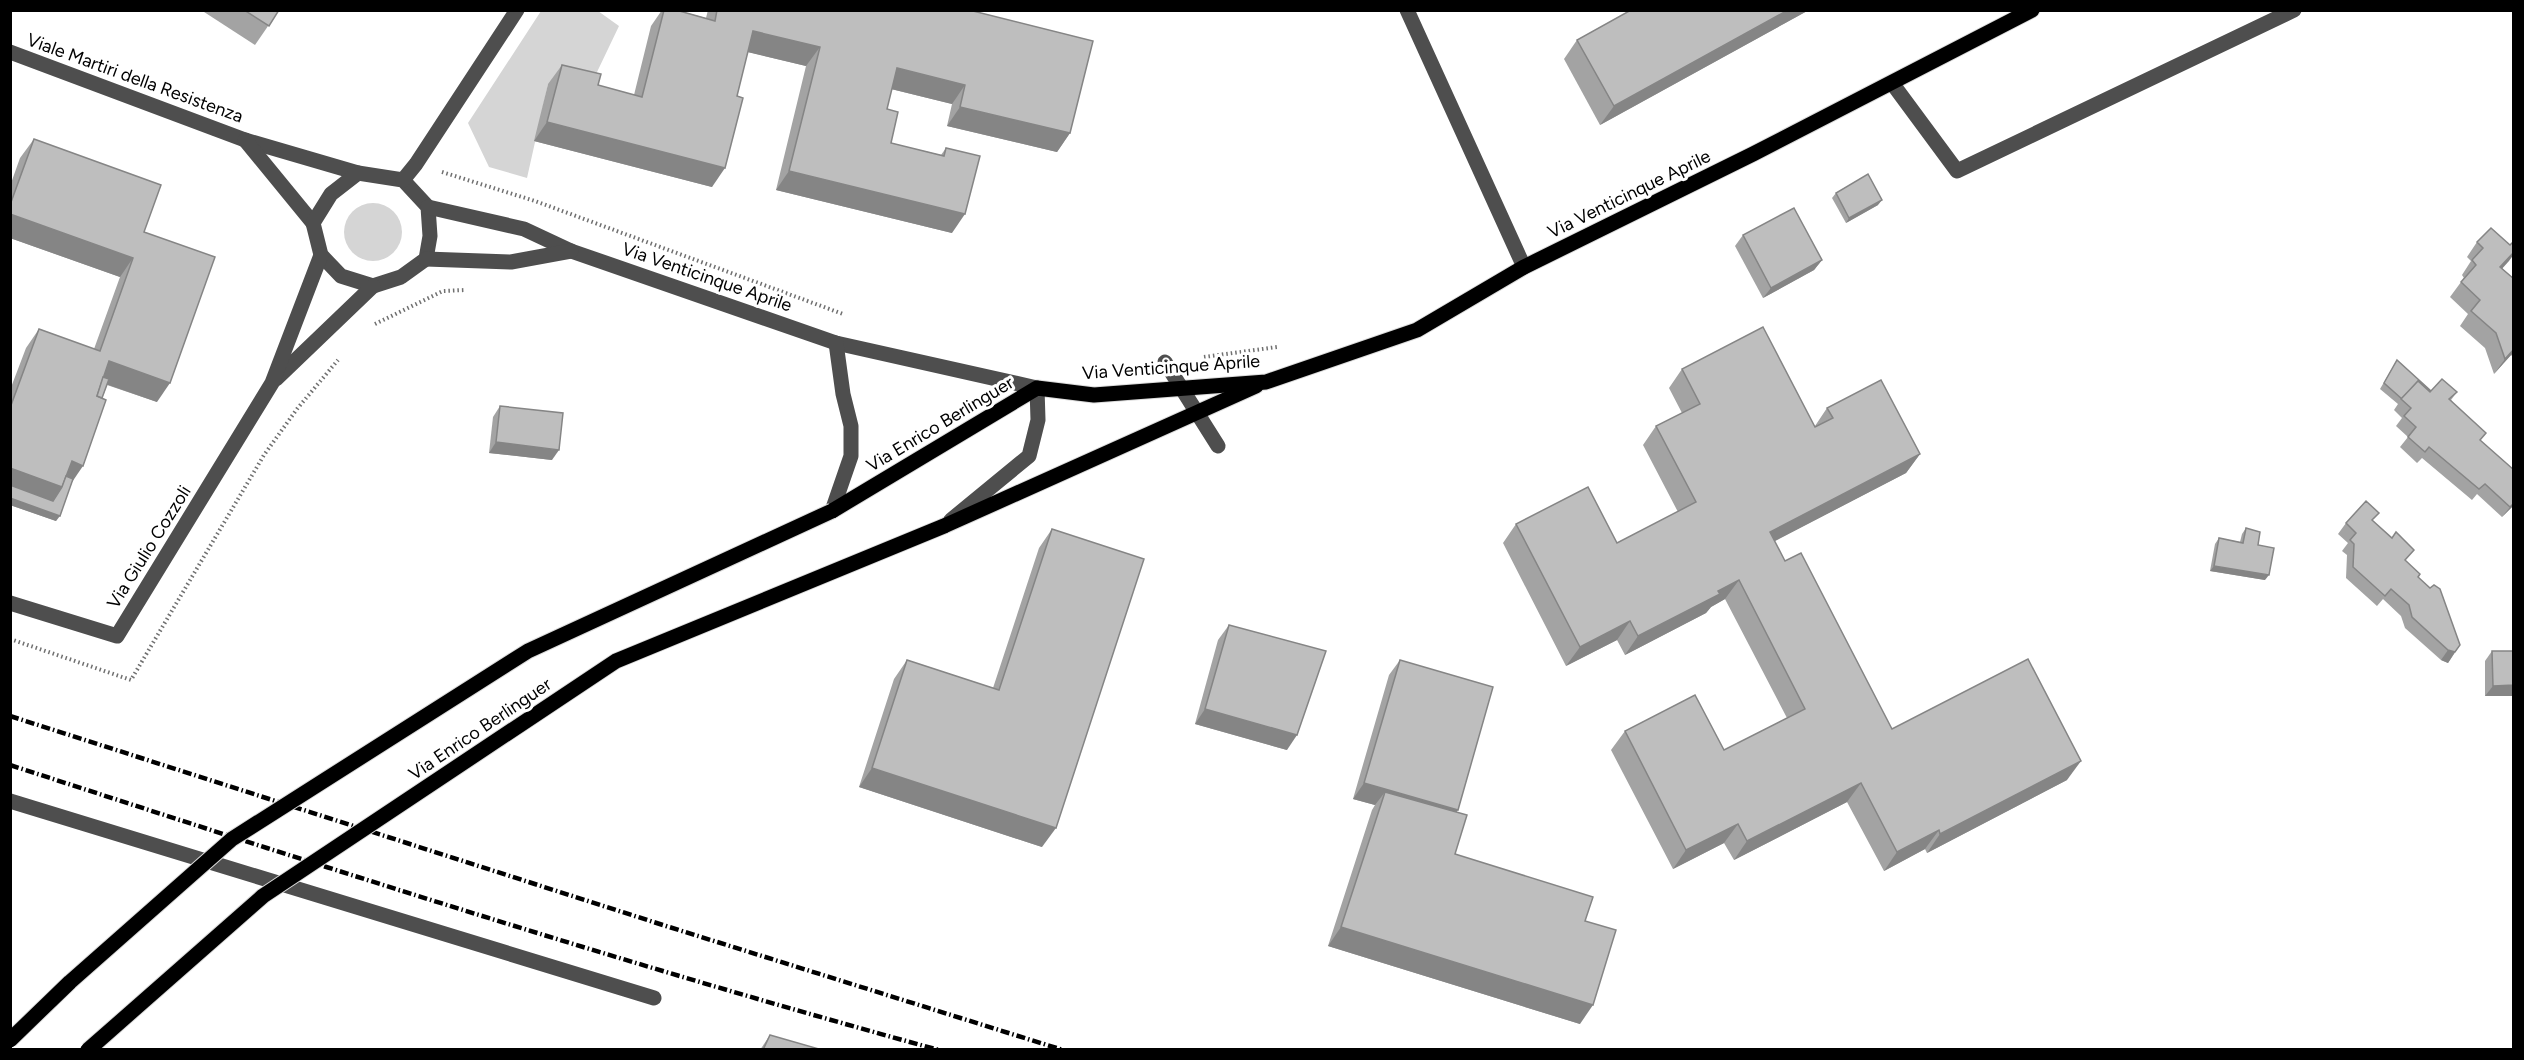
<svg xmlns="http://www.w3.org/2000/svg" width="2524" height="1060" viewBox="0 0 2524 1060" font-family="Figtree,sans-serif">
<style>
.green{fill:#d5d5d5}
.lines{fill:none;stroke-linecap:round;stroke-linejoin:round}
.major-casing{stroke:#dbdbdb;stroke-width:17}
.path{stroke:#707070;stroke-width:4;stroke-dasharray:1.5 3;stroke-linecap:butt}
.minor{stroke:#4e4e4e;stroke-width:15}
.major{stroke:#000;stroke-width:15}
.rail{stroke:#000;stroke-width:4.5;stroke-dasharray:9 3 1.5 3;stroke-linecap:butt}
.major-bridge-casing{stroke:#dbdbdb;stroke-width:17;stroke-linecap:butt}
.major-bridge{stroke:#000;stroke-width:15}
.wall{fill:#a3a3a3}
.shaded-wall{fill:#858585}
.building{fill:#bebebe;stroke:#858585;stroke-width:1.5}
.labels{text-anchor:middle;stroke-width:6;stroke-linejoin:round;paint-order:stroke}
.street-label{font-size:18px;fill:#000;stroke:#fff}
</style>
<rect width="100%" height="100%" fill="#fff"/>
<g class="green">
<polygon points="541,11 598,11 619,26 587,93 548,84 527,178 489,167 468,123"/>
<circle cx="373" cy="232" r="29"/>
</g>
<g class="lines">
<defs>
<g id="major">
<polyline points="832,511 1037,388 1094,395 1266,382 1417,330 1524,267 1753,154 2032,10"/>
<polyline points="944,526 1256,386"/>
</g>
</defs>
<use href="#major" class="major-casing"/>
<g class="path">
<polyline points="442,172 535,201 843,314"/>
<polyline points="375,324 443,291 465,290"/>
<polyline points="1204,357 1277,347"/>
<polyline points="10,639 131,680 264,455 297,409 338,360"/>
</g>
<g class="minor">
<polyline points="1407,10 1524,267"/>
<polyline points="10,52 245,140 358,173"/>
<polyline points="1892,83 1957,171 2294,10"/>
<polyline points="245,140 313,223"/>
<polygon points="358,173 403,180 428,207 430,236 426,259 401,277 373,286 341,276 321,255 313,223 331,194"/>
<polyline points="403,180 416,164 517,10"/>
<polyline points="428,207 524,229 571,251 836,343 1037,388 1038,420 1029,456 951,520"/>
<polyline points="426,259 511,262 571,251"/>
<polyline points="1165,362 1218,446"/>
<polyline points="276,379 373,286"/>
<polyline points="832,511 851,456 851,426 843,394 836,343"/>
<polyline points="10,603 117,636 272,383 321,255"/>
<polyline points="10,801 654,998"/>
</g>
<use href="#major" class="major"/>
<g class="rail">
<polyline points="10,716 666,926 1063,1050"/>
<path d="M10 765C318 865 627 965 939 1050"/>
</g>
<defs>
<g id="major-bridge">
<polyline points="10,1040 70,982 232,839 528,651 832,511"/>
<polyline points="88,1050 263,896 616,661 944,526"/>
</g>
</defs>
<use href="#major-bridge" class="major-bridge-casing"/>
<use href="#major-bridge" class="major-bridge"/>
</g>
<g class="wall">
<polygon points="201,10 279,10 255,45"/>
<polygon points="662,10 676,10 706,18 708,10 969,10 1070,133 1057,152 947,126 952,104 891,89 887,109 891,143 941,155 946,148 952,233 776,190 806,66 748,52 712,187 534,141 548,84 562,65 598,85 634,95 651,26"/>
<polygon points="1809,10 1600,125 1564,59 1577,40"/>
<polygon points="34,139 144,232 157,402 107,385 73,479 56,521 10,505 10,390 26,348 39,329 94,349 120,277 10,238 10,186 20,158"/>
<polygon points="1836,193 1878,205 1846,223 1832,198"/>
<polygon points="1743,235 1822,260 1814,270 1763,298 1735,246"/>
<polygon points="2514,241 2514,254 2502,268 2514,279 2514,358 2511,355 2494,374 2485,348 2460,326 2468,314 2450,297 2464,278 2462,275 2471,261 2467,257 2477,242 2510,245"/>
<polygon points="2397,360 2431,391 2457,392 2451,400 2481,441 2514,470 2514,505 2502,517 2477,494 2472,500 2422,458 2417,463 2400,447 2408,437 2396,426 2402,418 2394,410 2398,404 2380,389"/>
<polygon points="1682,369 1815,426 1827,408 1920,454 1906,473 1774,541 1785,561 1892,729 2067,780 1927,853 1925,849 1884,871 1847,802 1734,860 1724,843 1673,869 1611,750 1625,731 1724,750 1787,718 1725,599 1711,607 1706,613 1625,655 1617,640 1566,666 1503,543 1516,524 1617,543 1678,512 1643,445 1656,426 1682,413 1669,388"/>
<polygon points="500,406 552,460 489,453 493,417"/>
<polygon points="2373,521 2392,538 2396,532 2406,561 2418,577 2460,645 2448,663 2441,660 2405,628 2401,616 2383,599 2377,606 2346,578 2347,555 2342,551 2348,543 2338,534 2346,523"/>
<polygon points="2246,528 2258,545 2265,580 2210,571 2215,544 2219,538 2240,542 2242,534"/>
<polygon points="1052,529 1042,847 859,787 894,679 907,660 993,688 1039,548"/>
<polygon points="1229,625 1287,750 1195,724 1218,640"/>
<polygon points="2492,651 2514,651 2514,696 2485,696 2485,661"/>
<polygon points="1400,660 1456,812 1455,854 1585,921 1580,1024 1328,946 1372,810 1375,805 1353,799 1389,675"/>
<polygon points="770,1035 819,1050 760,1050"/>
</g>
<g class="shaded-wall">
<polygon points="1788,10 1809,10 1600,125 1614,106"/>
<polygon points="753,31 820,47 806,66 739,50"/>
<polygon points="897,68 965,85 952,104 883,87"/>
<polygon points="960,107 1070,133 1057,152 947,126"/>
<polygon points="547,122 725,168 712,187 534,141"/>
<polygon points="789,171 965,214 952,233 776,190"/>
<polygon points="1882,200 1878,205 1846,223 1849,218"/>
<polygon points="10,214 133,258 120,277 10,238"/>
<polygon points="2514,252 2514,254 2509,261 2490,282 2500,267"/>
<polygon points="1822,260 1814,270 1763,298 1771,288"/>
<polygon points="2514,349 2514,352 2511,355 2494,374 2505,359"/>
<polygon points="109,361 170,383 157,402 97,381"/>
<polygon points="496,442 559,450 552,460 489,453"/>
<polygon points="1920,454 1906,473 1756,551 1770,532"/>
<polygon points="72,461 83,466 70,485 60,481"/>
<polygon points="10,468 62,487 49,506 10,492"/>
<polygon points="10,498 60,516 56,521 10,505"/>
<polygon points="2514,503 2514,505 2502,517 2510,507"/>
<polygon points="2214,566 2269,575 2265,580 2210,571"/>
<polygon points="1739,580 1725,599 1711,607 1706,613 1625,655 1638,636 1718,591"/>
<polygon points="1630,621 1617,640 1566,666 1580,647"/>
<polygon points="2448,650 2455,652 2448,663 2441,660"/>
<polygon points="2514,685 2514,696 2485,696 2493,686"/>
<polygon points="1205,709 1297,735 1287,750 1195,724"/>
<polygon points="2081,761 2067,780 1927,853 1940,834"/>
<polygon points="872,768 1056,828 1042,847 859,787"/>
<polygon points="1364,783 1458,810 1447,826 1385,792 1375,805 1353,799"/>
<polygon points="1861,783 1847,802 1734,860 1747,841"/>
<polygon points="1738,824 1724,843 1673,869 1686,850"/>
<polygon points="1939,830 1925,849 1884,871 1897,852"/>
<polygon points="1341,927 1593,1005 1580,1024 1328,946"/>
</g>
<g class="building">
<polygon points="244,10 279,10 269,26"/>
<polygon points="664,10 676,10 715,21 717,10 969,10 1093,41 1070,133 960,107 965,85 897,68 887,109 898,112 891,143 944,156 946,148 980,156 965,214 789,171 820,47 753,31 737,96 743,98 725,168 547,122 562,65 601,74 598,85 642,97"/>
<polygon points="1631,10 1788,10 1614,106 1577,40"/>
<polygon points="34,139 161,185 144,232 215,257 170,383 109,361 97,396 106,400 83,466 72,461 62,487 10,468 10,408 39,329 100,351 133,258 10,214 10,205"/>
<polygon points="1868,174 1882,200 1849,218 1836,193"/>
<polygon points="1794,208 1822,260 1771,288 1743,235"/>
<polygon points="2491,228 2510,245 2514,241 2514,252 2500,267 2514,279 2514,349 2505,359 2496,333 2471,311 2480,300 2461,282 2476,265 2472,260 2483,248 2477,242"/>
<polygon points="1763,327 1815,427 1833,418 1827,408 1881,380 1920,454 1770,532 1785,561 1801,553 1892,729 2028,659 2081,761 1940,834 1939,830 1897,852 1861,783 1747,841 1738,824 1686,850 1625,731 1695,695 1724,750 1805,709 1739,580 1718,591 1720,594 1638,636 1630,621 1580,647 1516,524 1588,487 1617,543 1696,502 1656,426 1700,404 1682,369"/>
<polygon points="2397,360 2431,391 2430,392 2418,381 2402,399 2384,383"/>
<polygon points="103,377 109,379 102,398 97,396"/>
<polygon points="2442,379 2457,392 2449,399 2486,433 2480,440 2514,470 2514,503 2510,507 2485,484 2479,489 2429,447 2425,452 2408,437 2416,427 2404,416 2411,408 2401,399 2418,381 2430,392"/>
<polygon points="500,406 563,413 559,450 496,442"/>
<polygon points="66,476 73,479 60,516 10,498 10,485 53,501 62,487"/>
<polygon points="2366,501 2379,513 2372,520 2392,538 2396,532 2414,550 2405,560 2420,574 2418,577 2430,588 2434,585 2440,589 2460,645 2455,652 2448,650 2412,617 2409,605 2391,589 2385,596 2353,567 2354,544 2350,540 2356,533 2346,523"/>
<polygon points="2246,528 2260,532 2258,545 2274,548 2269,575 2214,566 2219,538 2243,543"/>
<polygon points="1052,529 1144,559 1056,828 872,768 907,660 999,690"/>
<polygon points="1229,625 1326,651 1297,735 1205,709"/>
<polygon points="2492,651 2514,651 2514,685 2493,686"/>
<polygon points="1400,660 1493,687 1458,810 1364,783"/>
<polygon points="1385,792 1467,815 1455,854 1593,897 1585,921 1616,930 1593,1005 1341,927"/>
<polygon points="770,1035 819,1049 819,1050 763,1050"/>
</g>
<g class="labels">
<g class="street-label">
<text transform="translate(135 78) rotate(20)" y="6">Viale Martiri della Resistenza</text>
<text transform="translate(1629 194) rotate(-26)" y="6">Via Venticinque Aprile</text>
<text transform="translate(707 277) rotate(19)" y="6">Via Venticinque Aprile</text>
<text transform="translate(1171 367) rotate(-4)" y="6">Via Venticinque Aprile</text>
<text transform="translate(940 424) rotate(-31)" y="6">Via Enrico Berlinguer</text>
<text transform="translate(149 547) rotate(-58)" y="6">Via Giulio Cozzoli</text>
<text transform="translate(480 729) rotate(-34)" y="6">Via Enrico Berlinguer</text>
</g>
</g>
<rect width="2524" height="1060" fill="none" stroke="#000000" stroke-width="24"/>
</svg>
